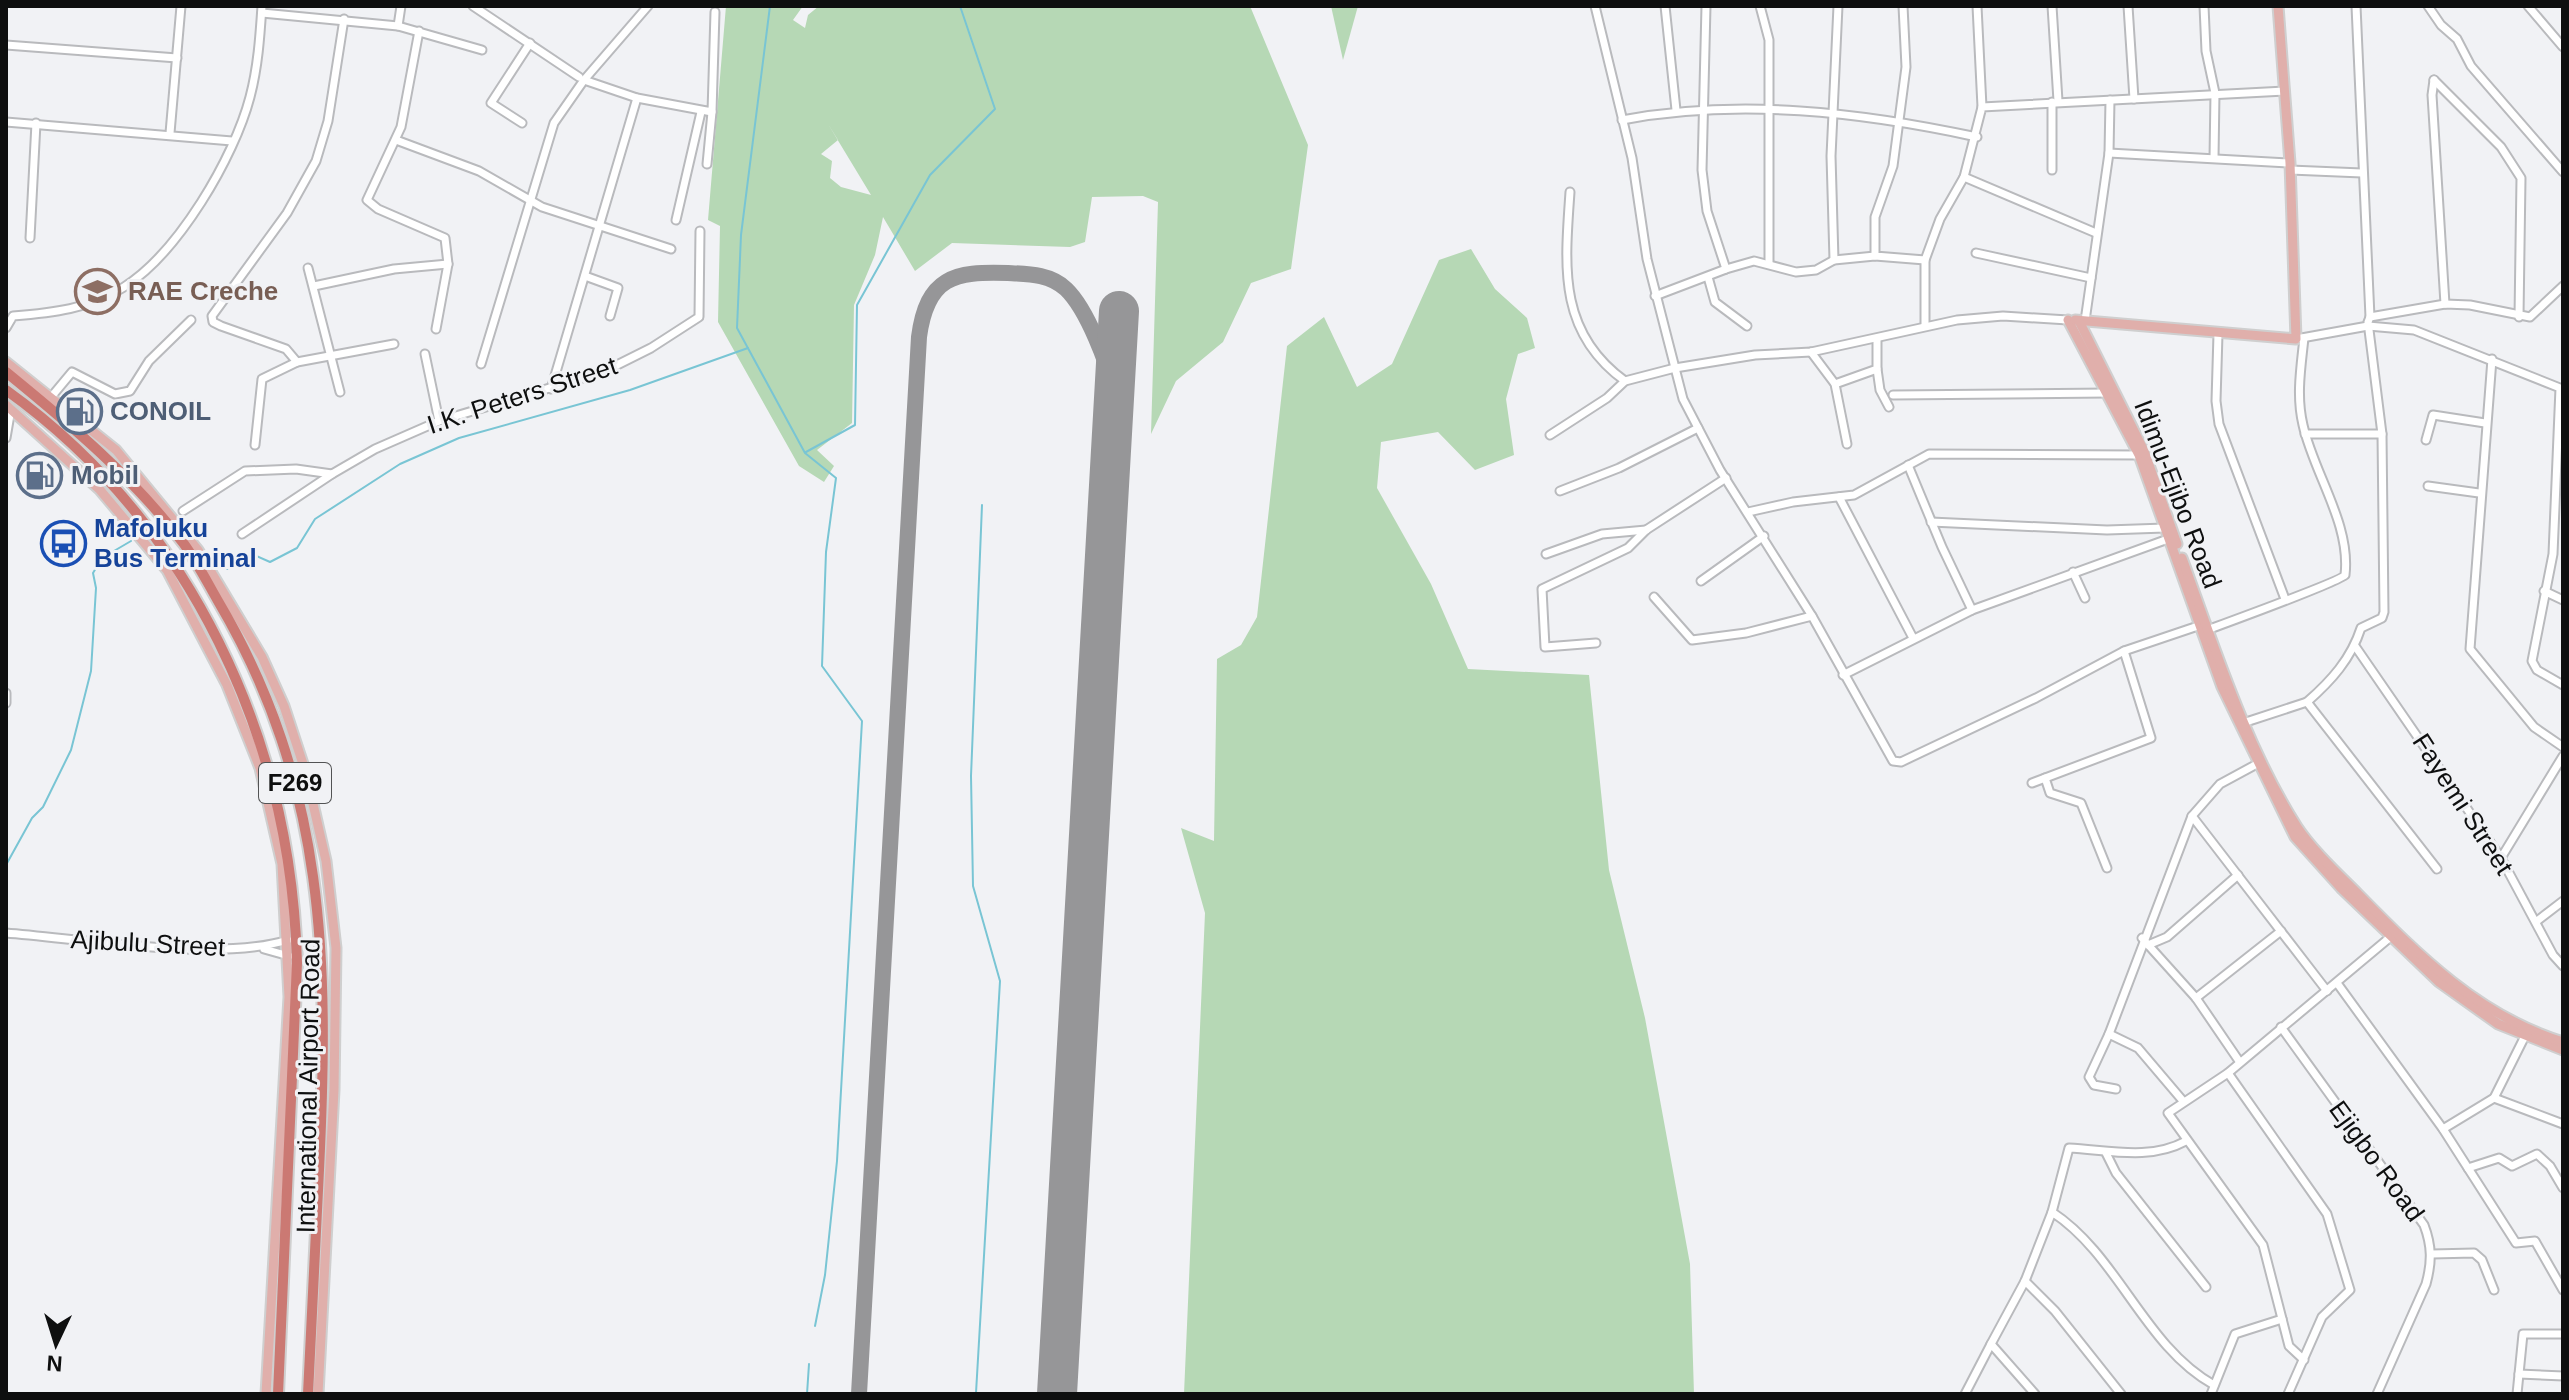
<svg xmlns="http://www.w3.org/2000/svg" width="2569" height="1400" viewBox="0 0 2569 1400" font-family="Arial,sans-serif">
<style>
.green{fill:#b6d8b5;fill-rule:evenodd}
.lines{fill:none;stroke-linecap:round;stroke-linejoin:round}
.stream{stroke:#79c5d4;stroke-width:2}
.taxiway{stroke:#969698;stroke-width:16}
.runway{stroke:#969698;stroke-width:40}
.minor-casing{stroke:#b9babd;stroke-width:11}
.major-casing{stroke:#cfcfcf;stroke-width:13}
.highway-casing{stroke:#cfcfcf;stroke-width:14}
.minor{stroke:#fff;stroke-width:7}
.major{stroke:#e0afab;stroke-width:9}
.highway{stroke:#cb7973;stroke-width:10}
.labels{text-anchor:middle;stroke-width:6;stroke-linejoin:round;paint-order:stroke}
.shield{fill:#f1f2f5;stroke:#525354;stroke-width:2}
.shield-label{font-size:24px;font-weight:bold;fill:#0e0f0f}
.education-label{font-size:26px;font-weight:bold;fill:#785e54;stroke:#f1f2f5;text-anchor:start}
.street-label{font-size:26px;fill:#0e0f0f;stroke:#f1f2f5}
.service-label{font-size:26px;font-weight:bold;fill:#4e5e75;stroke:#f1f2f5;text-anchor:start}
.transit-label{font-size:26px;font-weight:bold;fill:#164399;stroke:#f1f2f5;text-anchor:start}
</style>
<rect width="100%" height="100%" fill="#f1f2f5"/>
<g class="green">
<path d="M726 6H803L793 20 805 28 808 15 819 6H1250L1308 145 1291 269 1251 283 1223 342 1176 381 1151 434 1158 202 1143 196 1092 197 1085 242 1070 247 952 243 915 271 883 217 875 255 854 305 852 423 817 450 834 466 824 482 799 466 718 322 720 226 708 220ZM828 124 871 195 841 187 830 178 832 161 821 154 838 140Z"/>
<polygon points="1331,6 1358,6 1343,60"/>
<polygon points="1471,249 1495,289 1527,318 1535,348 1518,354 1506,399 1514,455 1475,470 1438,432 1381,442 1377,488 1431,584 1468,669 1589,675 1609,870 1645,1018 1690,1264 1694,1394 1184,1394 1205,913 1181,828 1214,841 1217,659 1241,645 1257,617 1287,346 1324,317 1357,387 1392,364 1439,260"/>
</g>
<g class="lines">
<g class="stream">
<polyline points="770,6 741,235 737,328 805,453 836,478 826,552 822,666 862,721 837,1161 825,1275 815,1326"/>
<polyline points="806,452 855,425 857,305 930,175 995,109 960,6"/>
<polyline points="227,569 254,555 270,562 297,548 315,519 400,464 459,438 630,390 748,348"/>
<polyline points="6,865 32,818 43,807 71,750 91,671 96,588 93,573 102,558 131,541"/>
<polyline points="976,1393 1000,981 973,886 971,776 982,505"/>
<polyline points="807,1394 809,1364"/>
</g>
<path class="taxiway" d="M859 1394 919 337C927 277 954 271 1008 273 1029 274 1050 274 1066 289 1088 310 1107 364 1116 394"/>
<polyline class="runway" points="1057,1394 1119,311"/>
<defs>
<g id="minor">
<polyline points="473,6 579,77"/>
<polyline points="1595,6 1632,158 1647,259 1683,399 1720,470 1812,616 1893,761 1901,762 2036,698 2124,651 2198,626"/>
<polyline points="1665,6 1676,110"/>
<polyline points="1760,6 1769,40 1769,263"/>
<polyline points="1903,6 1906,67 1893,166 1875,217 1875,256 1925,260"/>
<polyline points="1977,6 1982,107"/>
<polyline points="2052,6 2058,101"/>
<polyline points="2128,6 2134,99"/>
<polyline points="2204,6 2206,51 2215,93 2214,158"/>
<polyline points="2356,6 2370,317"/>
<polyline points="2428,6 2441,25 2457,39 2471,66 2563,172"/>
<polyline points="2528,6 2563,47"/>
<polyline points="262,13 398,26 401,6"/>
<polyline points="398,26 482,50"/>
<polyline points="419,31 401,127 367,200 378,209 445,238 448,264 436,329"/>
<polyline points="6,45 177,58"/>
<polyline points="584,80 637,98 712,112 715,12"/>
<polyline points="2434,80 2501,147 2521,178 2519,317"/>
<polyline points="2434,80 2432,95 2445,304"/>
<polyline points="2052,102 2052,170"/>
<path d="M1622 120C1739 98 1861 112 1977 137"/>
<polyline points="6,122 232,141"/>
<polyline points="522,123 491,103 530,43"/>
<polyline points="170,133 181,6"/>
<polyline points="396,140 479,171 542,207 671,249"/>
<polyline points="2109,153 2290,163"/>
<polyline points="707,164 712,112"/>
<polyline points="2290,170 2362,173"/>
<polyline points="1964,177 2096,233"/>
<path d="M1570 192C1565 265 1557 332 1625 381"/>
<polyline points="676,220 701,112"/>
<polyline points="30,238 36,123"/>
<polyline points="1976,253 2091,278"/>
<polyline points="1834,260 1831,156 1838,6"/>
<polyline points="308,268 340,392"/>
<polyline points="1726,269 1754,261 1796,272 1816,270 1834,260 1875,256"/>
<polyline points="585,276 618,288 610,316"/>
<polyline points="1708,277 1715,302 1747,326"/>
<polyline points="314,286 394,269 448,264"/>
<polyline points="1655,296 1726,269 1707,211 1702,170 1706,6"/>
<polyline points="2085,321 2109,153 2110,100"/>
<polyline points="1925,326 1925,260 1940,219 1964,177 1982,107 2285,91"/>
<path d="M6 328 13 316C51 313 90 309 124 287 178 253 234 158 250 97 258 67 260 36 262 6"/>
<polyline points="2218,334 2216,401 2219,424 2285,599"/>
<polyline points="2296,339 2368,326 2414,330 2560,388 2553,554 2532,661 2537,670 2563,685"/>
<polyline points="1811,352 1835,384 1847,444"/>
<polyline points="425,354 439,421"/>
<polyline points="2492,359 2470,649 2534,727 2563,747"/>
<polyline points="297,362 286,349 221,326 213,322 212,316 287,213 316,161 328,121 344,19"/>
<polyline points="481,364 554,123 584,80 648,6"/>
<polyline points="1877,369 1880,390 1889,407"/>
<polyline points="1835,384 1877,369 1877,340"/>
<polyline points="551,389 637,98"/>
<polyline points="1893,395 2108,393"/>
<polyline points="52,396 72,372 115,394 130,391 149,361 191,320"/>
<polyline points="2305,434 2382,434"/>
<polyline points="1550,435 1607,398 1625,381 1675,368 1755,355 1811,352 1957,320 2003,316 2068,320"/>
<polyline points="6,438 11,409"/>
<polyline points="2426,440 2433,415 2485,423"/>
<polyline points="255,445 262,379 297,362 394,344"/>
<polyline points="1908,465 1942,547 1972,610"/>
<polyline points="2428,486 2479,493"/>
<polyline points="1560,491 1619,468 1698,428"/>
<polyline points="1839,497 1913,638"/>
<polyline points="183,511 245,471 296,469 332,474 375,449 439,421 603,372 651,348 699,317 700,231"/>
<polyline points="1748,512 1793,502 1854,495 1929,454 2139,455"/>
<polyline points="1931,522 2107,530 2165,528"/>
<polyline points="242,534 332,474"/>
<polyline points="1546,554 1602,534 1646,530"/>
<polyline points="2073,572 2085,598"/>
<polyline points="1701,581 1764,536"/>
<polyline points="2544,591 2563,600"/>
<polyline points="1654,597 1692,640 1746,633 1812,616"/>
<path d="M2207 630C2226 623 2341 581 2345 575 2351 524 2314 474 2303 425 2296 396 2301 367 2304 338"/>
<polyline points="1596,643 1545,647 1542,589 1628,548 1646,530 1726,478"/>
<polyline points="2355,646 2501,858 2553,955 2563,966"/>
<polyline points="1843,675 1972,610 2168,539"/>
<polyline points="6,693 6,703"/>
<polyline points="2246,722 2307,702"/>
<polyline points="2045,778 2050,793 2081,803 2107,868"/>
<polyline points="2032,783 2151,738 2124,651"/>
<polyline points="2192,816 2327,991"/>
<polyline points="2501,858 2563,756"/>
<path d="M2437 869 2307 702C2331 681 2351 659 2361 628L2382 618 2384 612 2382 434 2368 322 2370 317 2445 304 2470 305 2530 317 2563 286"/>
<polyline points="2537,921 2563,901"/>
<path d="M6 933C83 939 218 962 288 940"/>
<polyline points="2142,938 2196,998 2239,1061"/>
<polyline points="2148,945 2167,937 2238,875"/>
<polyline points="264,949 289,956"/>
<polyline points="2337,983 2443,1129 2516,1243 2535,1241 2563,1290"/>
<polyline points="2196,998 2281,931"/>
<path d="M2281 1027 2424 1225C2432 1246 2432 1262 2426 1284L2377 1394"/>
<polyline points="2109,1034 2138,1048 2183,1101"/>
<polyline points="2228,1073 2327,1214 2350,1290 2322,1317 2288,1394"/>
<polyline points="2116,1089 2094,1085 2089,1077 2109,1034 2192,816 2220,784 2257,764"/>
<polyline points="2494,1098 2563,1124"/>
<polyline points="2443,1129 2494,1098 2525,1036"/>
<polyline points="2106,1153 2116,1173 2206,1287"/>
<polyline points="2468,1168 2499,1158 2512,1166 2537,1154 2550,1166 2563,1188"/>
<path d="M2052 1212 2069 1148C2109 1150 2149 1161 2186 1141"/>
<polyline points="2432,1254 2474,1253 2482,1260 2494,1290"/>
<polyline points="2025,1281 2055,1311 2121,1394"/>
<polyline points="2304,1360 2289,1346 2263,1245 2168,1113 2228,1073 2394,934"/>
<polyline points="2519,1374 2563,1376"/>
<polyline points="1965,1394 1991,1344"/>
<path d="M2035 1394 1991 1344 2025 1281 2052 1212C2119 1256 2144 1346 2214 1385"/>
<polyline points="2211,1394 2235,1334 2282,1319"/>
<polyline points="2517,1394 2523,1334 2563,1334"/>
</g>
<g id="major">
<polyline points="2068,320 2139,455 2222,687 2295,837 2341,888 2439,982 2498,1024 2563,1050"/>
<polyline points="2075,320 2296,339 2290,163 2278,6"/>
<polyline points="2079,321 2144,451 2177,544"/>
<polyline points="6,362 116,450 198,550 262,657 284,706 306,773 326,861 336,948 334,1090 318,1394"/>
<polyline points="6,405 100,490 167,570 227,685 260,768 282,864 289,997 266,1394"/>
<path d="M2182 558C2214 646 2246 747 2297 827 2313 851 2338 874 2358 894 2419 956 2479 1016 2563 1042"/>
</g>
<g id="highway">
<path d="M6 372C71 425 133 477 184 544 197 562 207 582 218 601 327 785 329 964 319 1170 315 1245 312 1319 308 1394"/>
<path d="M6 390C191 523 291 738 297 963L278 1394"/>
</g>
</defs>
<use href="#minor" class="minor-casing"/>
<use href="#major" class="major-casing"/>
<use href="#highway" class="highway-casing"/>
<use href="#minor" class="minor"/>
<use href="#major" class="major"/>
<use href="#highway" class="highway"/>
</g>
<defs>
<symbol id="school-ring" viewBox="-11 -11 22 22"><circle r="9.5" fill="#f1f2f5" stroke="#8d6e63" stroke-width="1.5"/><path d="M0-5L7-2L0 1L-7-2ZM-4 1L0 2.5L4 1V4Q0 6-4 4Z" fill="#8d6e63"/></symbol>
<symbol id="fuel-ring" viewBox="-11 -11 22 22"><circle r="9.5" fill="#f1f2f5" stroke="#5c6f8a" stroke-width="1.5"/><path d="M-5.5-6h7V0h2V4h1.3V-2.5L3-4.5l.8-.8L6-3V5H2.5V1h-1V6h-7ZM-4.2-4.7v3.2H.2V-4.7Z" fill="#5c6f8a"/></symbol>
<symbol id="bus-ring" viewBox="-11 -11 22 22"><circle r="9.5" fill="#f1f2f5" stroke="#1a4fb4" stroke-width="1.5"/><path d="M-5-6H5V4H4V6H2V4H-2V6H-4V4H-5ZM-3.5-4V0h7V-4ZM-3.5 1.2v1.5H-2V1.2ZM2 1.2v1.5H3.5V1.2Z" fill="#1a4fb4"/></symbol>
</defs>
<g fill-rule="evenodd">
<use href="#school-ring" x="72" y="266" width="51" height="51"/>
<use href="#fuel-ring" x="54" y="386" width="51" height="51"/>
<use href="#fuel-ring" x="14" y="450" width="51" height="51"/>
<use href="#bus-ring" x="38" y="518" width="51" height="51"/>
</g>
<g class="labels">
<rect class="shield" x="259" y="763" width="72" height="40" rx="6"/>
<g class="shield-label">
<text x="295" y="791">F269</text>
</g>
<g class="education-label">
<text x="128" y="300">RAE Creche</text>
</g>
<g class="street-label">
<text transform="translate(522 395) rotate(-18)" y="9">I.K. Peters Street</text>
<text transform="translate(2178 494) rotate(69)" y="9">Idimu-Ejibo Road</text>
<text transform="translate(2463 804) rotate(57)" y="9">Fayemi Street</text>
<text transform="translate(148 943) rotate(3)" y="9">Ajibulu Street</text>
<text transform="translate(308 1086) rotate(-89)" y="9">International Airport Road</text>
<text transform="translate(2377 1161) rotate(54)" y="9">Ejigbo Road</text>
</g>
<g class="service-label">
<text x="110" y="420">CONOIL</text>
<text x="71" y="484">Mobil</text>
</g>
<g class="transit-label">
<text x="94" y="537">Mafoluku<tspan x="94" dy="30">Bus Terminal</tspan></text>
</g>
</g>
<rect width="2569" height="1400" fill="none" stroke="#0e0f0f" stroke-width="16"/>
<g transform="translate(56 1344) rotate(184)" stroke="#f1f2f5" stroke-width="6" paint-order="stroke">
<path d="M0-6L14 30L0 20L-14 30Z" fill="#0e0f0f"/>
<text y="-12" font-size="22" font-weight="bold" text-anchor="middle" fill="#0e0f0f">N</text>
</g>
</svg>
